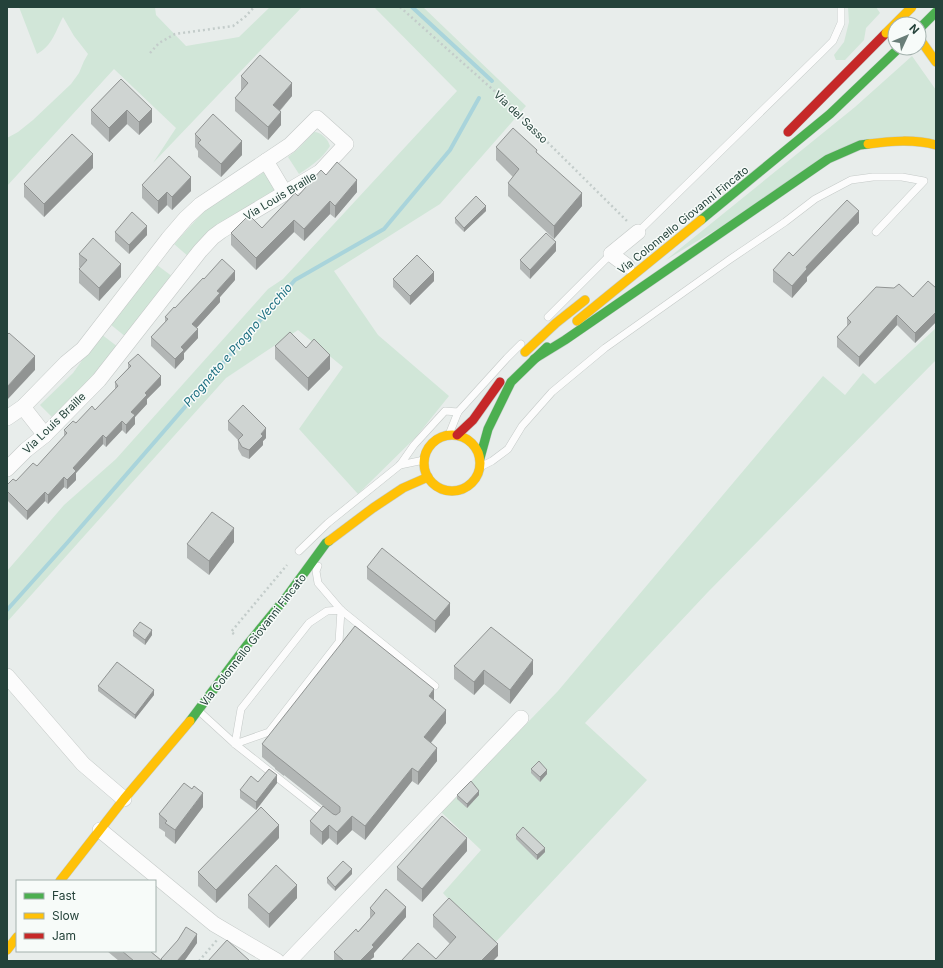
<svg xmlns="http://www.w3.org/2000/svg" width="943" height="968" viewBox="0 0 943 968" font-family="Inter,sans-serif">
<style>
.green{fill:#d1e6d8}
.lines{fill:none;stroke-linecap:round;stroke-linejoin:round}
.stream{stroke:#a9d4db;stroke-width:4}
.lane-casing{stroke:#c5cac8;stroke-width:8}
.street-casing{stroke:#c5cac8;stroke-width:16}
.fast-casing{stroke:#c3cbc8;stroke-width:10}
.slow-casing{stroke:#c3cbc8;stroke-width:10}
.jam-casing{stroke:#c3cbc8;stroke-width:10}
.path{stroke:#c3ccca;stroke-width:2.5;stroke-dasharray:2 3;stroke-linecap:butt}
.lane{stroke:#fcfcfc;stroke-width:7}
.street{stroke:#fcfcfc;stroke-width:15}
.fast{stroke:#4caf50;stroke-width:9}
.slow{stroke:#ffc107;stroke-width:9}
.jam{stroke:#c62828;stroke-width:9}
.fast-bridge-casing{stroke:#c3cbc8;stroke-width:10;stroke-linecap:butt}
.slow-bridge-casing{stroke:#c3cbc8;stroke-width:10;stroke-linecap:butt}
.fast-bridge{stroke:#4caf50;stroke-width:9}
.slow-bridge{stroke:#ffc107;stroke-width:9}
.wall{fill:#b2b6b5}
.shaded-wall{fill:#919493}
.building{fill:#cfd4d2;stroke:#919493}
.labels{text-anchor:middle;stroke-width:3;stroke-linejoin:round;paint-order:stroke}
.street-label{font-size:11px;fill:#24423a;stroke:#f7fbf9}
.water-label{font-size:12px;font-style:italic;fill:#1c6f80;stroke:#f7fbf9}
</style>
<rect width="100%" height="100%" fill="#e8edeb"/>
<g class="green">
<path d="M19 7H155L156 15 186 46 239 37 270 7H302L153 163 176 128 114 69 7 186V138L18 132 33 120 71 84 79 73 84 61 88 54 74 36 63 17C55 32 53 45 37 54Z"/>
<polygon points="374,7 423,7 526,106 440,204 334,271 378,335 449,396 416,437 358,494 299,429 343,367 298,330 226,378 7,622 7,571 64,505 116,459 268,289 283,279 457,91"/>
<polygon points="848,7 876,7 880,13 866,28 864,40 845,60 836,60 834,55 844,42 849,22"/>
<polygon points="912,56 936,90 936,141 863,141 666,260 855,107"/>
<path d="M314 132C321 132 328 139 330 146 323 158 311 166 299 174L288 157 298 149Z"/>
<polygon points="267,170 277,189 219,224 189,257 174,244 205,210"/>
<polygon points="157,265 173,277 126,337 110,324"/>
<polygon points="936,328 936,360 708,592 585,723 647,780 491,947 443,893 481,850 441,812 558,691 823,376 845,395 863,373 875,384"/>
<polygon points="101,334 118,347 90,384 53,418 40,405 73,373"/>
</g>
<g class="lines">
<g class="stream">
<polyline points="412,7 492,81"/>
<polyline points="7,610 67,543 295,280 384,229 450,150 479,98"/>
</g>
<defs>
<g id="lane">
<polyline points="638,232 820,54 833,41 841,23 841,7"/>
<polyline points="548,317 611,254"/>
<polyline points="450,432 458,412 507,358 521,344"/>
<polyline points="400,465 424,460"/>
<polyline points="482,466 492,461 508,449 522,426 552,392 605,348 729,260 785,222 815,199 851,180 873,177 902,177 924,181 876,232"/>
<polyline points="299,551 328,523 400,465 414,445 445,411 458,412"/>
<polyline points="318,566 316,571 318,583 341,610 435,686"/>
<polygon points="341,610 339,642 269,732 235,744 241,709 309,623 327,611"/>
<polyline points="200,712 235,744 326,816"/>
</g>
<g id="street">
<polyline points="266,161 285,193"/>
<polyline points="627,266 611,254 638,232"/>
<polyline points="23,407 45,435"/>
<polyline points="7,418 23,407 66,363 83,349 168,239 186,218 200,205 290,145 317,118 346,144 320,172 221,231 213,237 200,251 99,380 45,435 26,450 7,469"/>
<polyline points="7,676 83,764 124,799"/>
<polyline points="100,830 214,924 277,961"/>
<polyline points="289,961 521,718"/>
</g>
<g id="fast">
<polyline points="701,220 830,114 899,48"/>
<polyline points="534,359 565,340 828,159 860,145 868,144"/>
<polyline points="480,458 488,429 511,382 547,347"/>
<polyline points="190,721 247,645 288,595 326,543 329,541"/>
</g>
<g id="slow">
<polyline points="919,38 936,62"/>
<path d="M868 144C891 141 914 139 936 145"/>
<polyline points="577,321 701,220"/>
<polyline points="525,352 556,323 585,300"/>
<circle cx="452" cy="463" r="28"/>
<polyline points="329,541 373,508 403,488 428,477"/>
<polyline points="60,881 124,799 190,721"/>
<polyline points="7,950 17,937"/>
</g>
<g id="jam">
<polyline points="788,132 886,33"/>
<polyline points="457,435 473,420 500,382"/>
</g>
</defs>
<use href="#lane" class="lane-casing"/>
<use href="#street" class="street-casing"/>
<use href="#fast" class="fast-casing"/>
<use href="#slow" class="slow-casing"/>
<use href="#jam" class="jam-casing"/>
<g class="path">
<polyline points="400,7 509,104 628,222"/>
<polyline points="150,53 159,43 175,34 233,26 246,16 254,7"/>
<polyline points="234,634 231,632 287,565"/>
<polyline points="199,961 217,940"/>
</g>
<use href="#lane" class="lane"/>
<use href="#street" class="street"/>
<use href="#fast" class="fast"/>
<use href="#slow" class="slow"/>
<use href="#jam" class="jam"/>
<defs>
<polyline id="fast-bridge" points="919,29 936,12"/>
<polyline id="slow-bridge" points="886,33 912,7"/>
</defs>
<use href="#fast-bridge" class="fast-bridge-casing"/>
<use href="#slow-bridge" class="slow-bridge-casing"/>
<use href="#fast-bridge" class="fast-bridge"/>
<use href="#slow-bridge" class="slow-bridge"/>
</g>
<g class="wall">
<polygon points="241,76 292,96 280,111 281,125 268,140 235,111 235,98 242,90 241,90"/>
<polygon points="121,79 152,122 139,135 127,124 109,142 91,124 91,110"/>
<polygon points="195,134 242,155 221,177 198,157 198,151 195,147"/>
<polygon points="496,147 537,153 582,206 554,239 508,196 508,183 513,177 496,160"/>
<polygon points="93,168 44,217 24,197 24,184"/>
<polygon points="326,175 357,192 335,218 330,214 304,241 294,232 256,270 231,245 231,233 262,228 298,196"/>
<polygon points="142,185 191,191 172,210 167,205 158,214 142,198"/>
<polygon points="486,211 464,232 455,223 455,218"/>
<polygon points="859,223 807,277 807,281 792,298 773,282 773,270 793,256"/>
<polygon points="115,232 147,235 129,254 115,241"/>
<polygon points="556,251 530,279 520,269 520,260"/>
<polygon points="79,254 121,277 99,301 79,283 79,269 80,268 79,267"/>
<polygon points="393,279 434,281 410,305 393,287"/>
<polygon points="235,280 220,297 220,302 196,328 198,338 184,353 184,359 175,369 151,346 151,337 165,322 165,317 175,308"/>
<polygon points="936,288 936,322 915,343 897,325 859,367 837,347 837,337 847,327 847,318 913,297"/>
<polygon points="275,346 306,348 330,369 308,391 275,359"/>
<polygon points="128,363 161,385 147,399 147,404 135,417 135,424 126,434 122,430 106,447 103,444 76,473 76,480 67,489 64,487 48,504 45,501 27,520 7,500 7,485 16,481 37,466 64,437 64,430 95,410 115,390 115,382 128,368"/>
<polygon points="228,421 266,438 263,441 263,445 249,459 242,456 238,449 238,440 228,430"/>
<polygon points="234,542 209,575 187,558 187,544"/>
<polygon points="367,567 450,615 435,633 367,579"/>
<polygon points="133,631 152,635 145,645 133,636"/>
<polygon points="454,666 533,674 510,704 484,684 474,695 454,679"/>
<polygon points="98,686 154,695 135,719 98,691"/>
<polygon points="434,701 446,723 431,743 437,761 418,785 412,781 365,840 352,830 337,845 329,838 322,845 310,834 310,821 323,806 284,775 284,776 275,769 275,768 262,757 262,744"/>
<polygon points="531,769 547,774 540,782 531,773"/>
<polygon points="277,783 256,810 240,798 240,790"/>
<polygon points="457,795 479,795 467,808 457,799"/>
<polygon points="203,807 175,844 165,836 165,832 159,828 159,814"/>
<polygon points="516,835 545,852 537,860 516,839"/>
<polygon points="279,838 216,903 198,886 198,872"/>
<polygon points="467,851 422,902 397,880 397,867"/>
<polygon points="352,874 335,891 327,883 327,878"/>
<polygon points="248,895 297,898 269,928 248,908"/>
<polygon points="370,908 406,917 374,953 374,957 369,961 334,961 334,952 358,932 370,918"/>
<polygon points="433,915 498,956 436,959 450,944 433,927"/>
<polygon points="197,943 184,961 119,961 107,951 150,951 161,960 161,959"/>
</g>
<g class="shaded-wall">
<polygon points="292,83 292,96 273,118 273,105"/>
<polygon points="152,109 152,122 139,135 139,122"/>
<polygon points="127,110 127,124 109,142 109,128"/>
<polygon points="281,112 281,125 268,140 268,127"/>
<polygon points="242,141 242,155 221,177 221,164"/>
<polygon points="93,154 93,168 44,217 44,204"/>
<polygon points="191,177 191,191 172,210 172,197"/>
<polygon points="357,180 357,192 335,218 335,206"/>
<polygon points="167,192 167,205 158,214 158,201"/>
<polygon points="582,193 582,206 554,239 554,226"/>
<polygon points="330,201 330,214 304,241 304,229"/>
<polygon points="486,206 486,211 464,232 464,228"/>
<polygon points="859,211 859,223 807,277 807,281 792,298 792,286 806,267"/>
<polygon points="294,220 294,232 256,270 256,258"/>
<polygon points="147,226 147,235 129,254 129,245"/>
<polygon points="556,242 556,251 530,279 530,270"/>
<polygon points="121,264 121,277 99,301 99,288"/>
<polygon points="235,271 235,280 220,297 220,302 192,333 192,324 217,291"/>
<polygon points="434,272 434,281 410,305 410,296"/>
<polygon points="936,312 936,322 915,343 915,333"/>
<polygon points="897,315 897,325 859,367 859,357"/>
<polygon points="198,329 198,338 184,353 184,359 175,369 175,359 181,347"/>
<polygon points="330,355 330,369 308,391 308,378"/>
<polygon points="35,356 35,370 7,400 7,387"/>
<polygon points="161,376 161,385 147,399 147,404 135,417 135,424 126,434 126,425 131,412 145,393"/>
<polygon points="122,421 122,430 106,447 106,438"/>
<polygon points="266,428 266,438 263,441 263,445 249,459 249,450 261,434"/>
<polygon points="103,435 103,444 76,473 76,480 67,489 67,480 73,468"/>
<polygon points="64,477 64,487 48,504 48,495"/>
<polygon points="45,492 45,501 27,520 27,511"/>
<polygon points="234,528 234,542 209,575 209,561"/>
<polygon points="450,603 450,615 435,633 435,621"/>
<polygon points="152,630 152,635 145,645 145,640"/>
<polygon points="533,660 533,674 510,704 510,690"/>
<polygon points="484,670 484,684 474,695 474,682"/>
<polygon points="434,689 434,702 429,696"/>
<polygon points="154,690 154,695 135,719 135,715"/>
<polygon points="446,710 446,723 424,751 424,737"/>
<polygon points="437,748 437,761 418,785 418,772"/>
<polygon points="412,768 412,781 365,840 365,826"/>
<polygon points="547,770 547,774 540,782 540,777"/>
<polygon points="277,775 277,783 256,810 256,802"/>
<polygon points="479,791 479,795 467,808 467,804"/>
<polygon points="203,793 203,807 175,844 175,830"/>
<polygon points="352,816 352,830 337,845 337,832"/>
<polygon points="279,825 279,838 216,903 216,890"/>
<polygon points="329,825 329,838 322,845 322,832"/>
<polygon points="467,838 467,851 422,902 422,889"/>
<polygon points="545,848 545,852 537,860 537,855"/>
<polygon points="352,869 352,874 335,891 335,887"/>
<polygon points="297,885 297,898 269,928 269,914"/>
<polygon points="406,907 406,917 374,953 374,957 369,961 360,961 372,945"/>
<polygon points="197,934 197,943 185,960 184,961 177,961"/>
<polygon points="498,944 498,956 493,961 481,961"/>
</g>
<g class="building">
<polygon points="260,55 292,83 273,105 281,112 268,127 235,98 248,83 241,76"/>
<polygon points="121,79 152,109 139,122 127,110 109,128 91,110"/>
<polygon points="213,114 242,141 221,164 198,143 201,140 195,134"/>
<polygon points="513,128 537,150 536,152 582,193 554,226 508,183 519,169 496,147"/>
<polygon points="72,134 93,154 44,204 24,184"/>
<polygon points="169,156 191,177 172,197 167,192 158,201 142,185"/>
<polygon points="337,162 357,180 335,206 330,201 304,229 294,220 256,258 231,233 249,215 262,228 295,193 298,196 321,170 326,175"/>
<polygon points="476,196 486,206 464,228 455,218"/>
<polygon points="847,200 859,211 806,267 807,269 792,286 773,270 789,252 793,256"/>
<polygon points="132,212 147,226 129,245 115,232"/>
<polygon points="546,233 556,242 530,270 520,260"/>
<polygon points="93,238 121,264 99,288 79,269 87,260 79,254"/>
<polygon points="417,255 434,272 410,296 393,279"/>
<polygon points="222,259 235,271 217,291 220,293 192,324 198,329 181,347 184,350 175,359 151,337 168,319 165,317 174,307 175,308 203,278 204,279"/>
<polygon points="928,281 936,288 936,312 915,333 897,315 859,357 837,337 851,322 847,318 876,287 894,288 899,284 913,297"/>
<polygon points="290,332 306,348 314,339 330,355 308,378 275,346"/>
<polygon points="9,333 35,356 7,387 7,335"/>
<polygon points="138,354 161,376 145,393 147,395 131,412 135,415 126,425 122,421 106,438 103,435 73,468 76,471 67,480 64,477 48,495 45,492 27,511 7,491 7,485 13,479 16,481 33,463 37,466 67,433 64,430 73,421 76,423 92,406 95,410 118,386 115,382 131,366 128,363"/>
<polygon points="243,405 266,428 261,434 263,436 249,450 242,447 238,440 243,435 228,421"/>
<polygon points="212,512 234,528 209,561 187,544"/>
<polygon points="382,548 450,603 435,621 367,567"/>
<polygon points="140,622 152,630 145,640 133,631"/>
<polygon points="355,626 434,689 429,696 446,710 424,737 437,748 418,772 412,768 365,826 352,816 337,832 329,825 322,832 310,821 323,806 333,814 336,815 340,812 340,807 284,762 275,755 262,744"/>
<polygon points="491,627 533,660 510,690 484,670 474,682 454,666"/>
<polygon points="117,662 154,690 135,715 98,686"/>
<polygon points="539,761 547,770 540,777 531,769"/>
<polygon points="269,769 277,775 256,802 240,790 251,776 258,782"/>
<polygon points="471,781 479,791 467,804 457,795"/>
<polygon points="184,783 192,789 194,786 203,793 175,830 165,823 167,821 159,814"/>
<polygon points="261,807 279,825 216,890 198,872"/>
<polygon points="442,816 467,838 422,889 397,867"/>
<polygon points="523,827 545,848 537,855 516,835"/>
<polygon points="343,861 352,869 335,887 327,878"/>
<polygon points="276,865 297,885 269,914 248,895"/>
<polygon points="386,889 406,907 372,945 374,947 360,961 344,961 334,952 356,929 358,932 375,913 370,908"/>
<polygon points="449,898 498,944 481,961 401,961 418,943 436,959 456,937 433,915"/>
<polygon points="186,927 197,934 185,952 177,961 163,961 161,959 178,940"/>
<polygon points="227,940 250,961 208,961"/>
<polygon points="122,951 150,951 162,961 134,961"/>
</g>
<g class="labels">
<g class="street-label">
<text transform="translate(521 117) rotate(44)" y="4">Via del Sasso</text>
<text transform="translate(280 196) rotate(-31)" y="4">Via Louis Braille</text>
<text transform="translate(683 220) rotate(-39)" y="4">Via Colonnello Giovanni Fincato</text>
<text transform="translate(54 423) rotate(-44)" y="4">Via Louis Braille</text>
<text transform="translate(253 640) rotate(-52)" y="4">Via Colonnello Giovanni Fincato</text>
</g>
<g class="water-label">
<text transform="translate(238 345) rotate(-49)" y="4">Prognetto e Progno Vecchio</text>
</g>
</g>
<rect width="943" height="968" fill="none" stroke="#24423a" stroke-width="16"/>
<rect x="16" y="880" width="140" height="72" fill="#f7fbf9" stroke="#a3b1ad"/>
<rect x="24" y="893" width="20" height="6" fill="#4caf50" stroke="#a3b1ad"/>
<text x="52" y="900" font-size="12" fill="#24423a">Fast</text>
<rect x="24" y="913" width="20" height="6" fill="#ffc107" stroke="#a3b1ad"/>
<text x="52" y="920" font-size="12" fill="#24423a">Slow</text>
<rect x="24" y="933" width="20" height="6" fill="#c62828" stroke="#a3b1ad"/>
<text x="52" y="940" font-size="12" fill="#24423a">Jam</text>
<g transform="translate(907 36) rotate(46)"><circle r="19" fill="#f7fbf9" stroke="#a3b1ad"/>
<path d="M0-3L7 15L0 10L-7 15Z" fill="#697e78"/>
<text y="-6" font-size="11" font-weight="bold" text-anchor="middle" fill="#24423a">N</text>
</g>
</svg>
